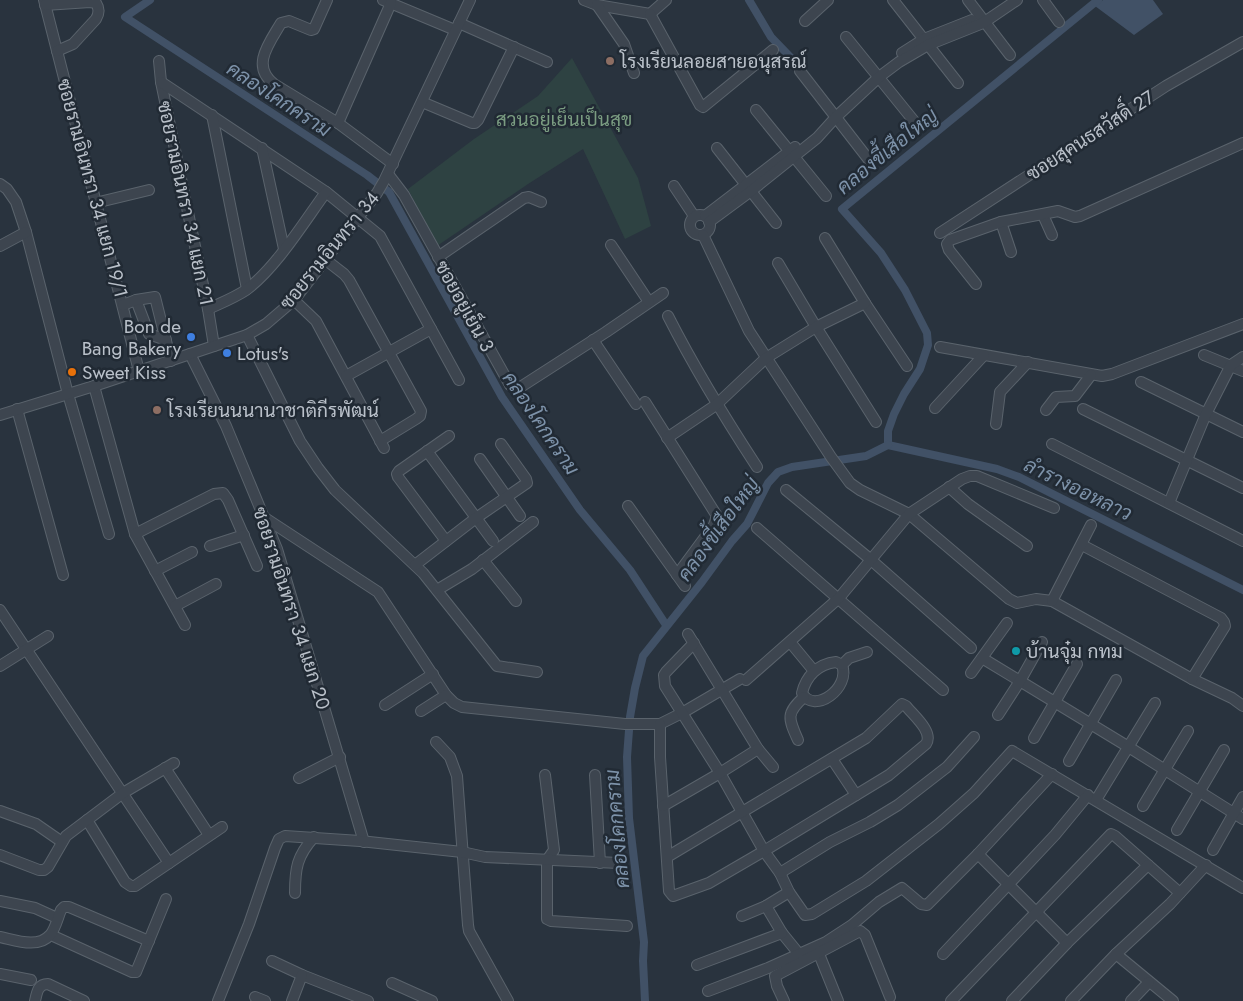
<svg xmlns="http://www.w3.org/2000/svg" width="1243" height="1001" viewBox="0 0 1243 1001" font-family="Jost,Sarabun,sans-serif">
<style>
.green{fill:#2e4242}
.water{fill:#415166}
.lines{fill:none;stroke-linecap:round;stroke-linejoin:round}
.canal{stroke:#415166;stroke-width:8}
.minor-casing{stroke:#5a636c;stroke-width:12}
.minor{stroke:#3d454f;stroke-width:10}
.education-dot{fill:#8d6e63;stroke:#212a34;stroke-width:2}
.shop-dot{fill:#3f7fe0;stroke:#212a34;stroke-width:2}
.food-dot{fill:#e8710a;stroke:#212a34;stroke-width:2}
.culture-dot{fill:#0f9aa8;stroke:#212a34;stroke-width:2}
.labels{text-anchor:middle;stroke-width:5;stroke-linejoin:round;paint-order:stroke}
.poi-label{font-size:19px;fill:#b9c0c9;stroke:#212a34;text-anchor:start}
.park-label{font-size:19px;fill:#7a9c81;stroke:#212a34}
.street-label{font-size:19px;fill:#b9c0c9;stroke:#212a34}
.water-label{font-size:20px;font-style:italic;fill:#7d92a9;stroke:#212a34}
</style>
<rect width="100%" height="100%" fill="#29333e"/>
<polygon class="green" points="572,58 638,178 651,226 625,239 583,149 528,184 437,246 408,189 474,139 538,96"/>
<polygon class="water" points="1103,0 1153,0 1163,14 1134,35 1095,6"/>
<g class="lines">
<g class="canal">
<polyline points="150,0 125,17 367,175 389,192 502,397 580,510 630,570 666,625"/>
<polyline points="749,0 771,37 797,64"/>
<polyline points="888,445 888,431 894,414 904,394 920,369 928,345 927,333 905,290 881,253 842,209 1098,0"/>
<polyline points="888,445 997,469 1019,477 1243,590"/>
<polyline points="645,1001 643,961 644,942 629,818 627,757 630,717 635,688 643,656 702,582 732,541 747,524 768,483 778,472 792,467 866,456 888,445"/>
</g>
<defs>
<g id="minor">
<polyline points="44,0 139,371"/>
<path d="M327 0 314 29 311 30 289 21 281 23C270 42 250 66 274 84L338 123 393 164"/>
<polyline points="383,0 455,30"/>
<polyline points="584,0 597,5 650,14 666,0"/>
<polyline points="893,0 958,83"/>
<polyline points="968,0 1010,55"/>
<polyline points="1043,0 1059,22"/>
<path d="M45 5 90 2 96 3C100 9 99 14 96 19L73 44 57 51"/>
<polyline points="597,5 624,44 634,73"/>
<polyline points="650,14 700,105 703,107 773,50"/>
<polyline points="805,21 828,0"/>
<polyline points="459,23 547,62"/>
<polyline points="846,37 918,126"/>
<polyline points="902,53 924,39 972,20"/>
<polyline points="159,61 161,82 208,309 214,346"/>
<polyline points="800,71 869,160"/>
<polyline points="161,82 326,192 380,236 459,380"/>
<polyline points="422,102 472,123 475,123 478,120 514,47"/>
<polyline points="756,110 826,196"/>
<polyline points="212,115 247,289"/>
<polyline points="338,123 391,3"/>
<polyline points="262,148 284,249"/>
<polyline points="717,148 776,223"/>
<polyline points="388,174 404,195 510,385 515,388 519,388 606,332 663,293"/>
<polyline points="0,184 7,189 16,202 26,232 68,394 109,534"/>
<polyline points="674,186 694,216"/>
<polyline points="95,203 149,190"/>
<circle cx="700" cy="225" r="10"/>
<polyline points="1043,215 1052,235"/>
<polyline points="705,216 795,147"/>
<polyline points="709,222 751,191 817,138 836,117 879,77 899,62 928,45 983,23 1017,0"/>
<polyline points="1001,222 1011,252"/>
<polyline points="940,233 1166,86 1243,42"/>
<polyline points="703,235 749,331 831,457 850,483 860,490 909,514 1009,599 1017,603 1036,599 1052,601 1192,679 1232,698 1243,706"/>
<polyline points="825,238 865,303 907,366"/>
<polyline points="611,245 649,302"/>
<polyline points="0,246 26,232"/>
<polyline points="438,257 524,198 529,197 541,202"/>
<polyline points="326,260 344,274 349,280 421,411 420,416 416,419 380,441"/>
<polyline points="778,263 816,327 876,422"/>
<polyline points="976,284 949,250 947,244 950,240 1001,222 1058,211 1075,217 1080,216 1243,143"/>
<polyline points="136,300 149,334 166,340"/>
<polyline points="294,300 316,321 384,448"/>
<polyline points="123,305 136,300 155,297 171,361"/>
<path d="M208 309C221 303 234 298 246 290 276 268 304 222 326 192"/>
<path d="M668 316C695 369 725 418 757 467"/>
<polyline points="247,335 300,441 318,468 335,490 423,573 497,666 537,672"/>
<polyline points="593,340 636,404"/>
<polyline points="940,347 1102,376 1112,374 1243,324"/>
<polyline points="190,354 226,426 277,549 364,842"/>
<polyline points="1204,355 1243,371"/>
<polyline points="346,376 431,329"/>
<polyline points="1141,382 1243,432"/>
<polyline points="94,386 135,534 185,625"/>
<polyline points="645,402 717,516 714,525 677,575"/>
<polyline points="935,408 984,355"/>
<polyline points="17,409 63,575"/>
<polyline points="1083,409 1243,488"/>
<polyline points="1046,410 1056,397 1075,396 1091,375"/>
<polyline points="0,415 94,386 247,335 266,324 294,300 377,193 384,181 470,0"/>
<polyline points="996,424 1000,392 1028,362"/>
<polyline points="667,438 716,405 766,358 816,327 865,303"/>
<polyline points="1052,444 1243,541"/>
<polyline points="427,451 493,541"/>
<polyline points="480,459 520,516"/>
<polyline points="949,487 968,504 1027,546"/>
<polyline points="786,490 870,559 971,648"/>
<polyline points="1169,503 1206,414 1231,365 1243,357"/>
<polyline points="628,506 685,586"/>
<polyline points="265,518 378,592 446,695 454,703 462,707 625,724 660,724 682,713 740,679"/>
<polyline points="757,528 943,690"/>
<polyline points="135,534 214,494 223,493 228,500 257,566"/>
<polyline points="446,541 398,477 397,474 399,471 449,436"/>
<polyline points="1082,545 1221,618 1224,622 1225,626 1192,679"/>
<polyline points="210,546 244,535"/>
<polyline points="483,560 516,601"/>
<polyline points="415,565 476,518 527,483 526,479 501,444"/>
<polyline points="155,571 192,552"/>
<polyline points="437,590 472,569 533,522"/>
<polyline points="1052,601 1091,525"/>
<polyline points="175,606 216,584"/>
<polyline points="0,610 169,863"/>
<polyline points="688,634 758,749 773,767"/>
<polyline points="790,642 814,671"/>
<polyline points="694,643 666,672 664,675 665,686 720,773 764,851 780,873 789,892 805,915 812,914 866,881 939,824 974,793 1012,751 1243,888"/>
<polyline points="982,658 1127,746 1243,819"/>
<path d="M836 662 842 665C851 688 814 715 802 693 806 676 818 664 836 662Z"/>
<polyline points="842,665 849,658 867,652"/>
<polyline points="0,666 48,636"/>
<polyline points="971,673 1007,623"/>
<polyline points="746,680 839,598 909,514 962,479 970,476 977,476 1054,508"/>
<polyline points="385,705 433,674"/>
<polyline points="421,711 446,695"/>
<polyline points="998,715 1020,681 1042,642"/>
<path d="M660 724V757L669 891 673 896 709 883 764 851 889 775 926 744C934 732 913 715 906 706L902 704 866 738 667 857"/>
<polyline points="1034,738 1077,664"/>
<path d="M798 740C788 718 786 713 804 697"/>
<polyline points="436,742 450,757 457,776 468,925 469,931 508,1001"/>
<polyline points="832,759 856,795"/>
<polyline points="1069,761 1116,680"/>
<polyline points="165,768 209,835"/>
<polyline points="545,775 554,850 547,860 547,919 551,921 627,926"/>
<polyline points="595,775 600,863"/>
<polyline points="299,778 340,757"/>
<polyline points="1096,800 1155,703"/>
<polyline points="663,806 720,773 758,749"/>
<polyline points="1143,806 1188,731"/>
<polyline points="0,811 36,824 62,842"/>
<polyline points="87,820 125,882 131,886 135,886 222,827"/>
<polyline points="1177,830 1224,750"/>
<polyline points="1213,850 1243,797"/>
<polyline points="978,854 1067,943"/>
<polyline points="0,855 39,870 44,870 48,867 66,836 123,793 174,763"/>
<polyline points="780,873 830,842 870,822 898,805 947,767 974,737"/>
<path d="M295 893C295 868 297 856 314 837"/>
<polyline points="0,901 35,908 57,918"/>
<polyline points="766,906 782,933 799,954"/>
<polyline points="742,916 766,906 789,892"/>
<polyline points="51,935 132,972 136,972 166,899"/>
<path d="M0 937C15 940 38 949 50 935 55 930 58 917 61 910L64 907H69L149 941"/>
<polyline points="819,954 838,1001"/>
<polyline points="943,954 1055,835 1088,795"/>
<polyline points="1116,954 1173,1001"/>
<polyline points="272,961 302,975 368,1001"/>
<polyline points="697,965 782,933"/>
<polyline points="0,974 31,980"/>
<polyline points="392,983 432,1001"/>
<polyline points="708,991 768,968 826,942 852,925 879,902 902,888 921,904 927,905 978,854 1052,774"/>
<polyline points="255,997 265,1001"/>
<path d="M35 1001C37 992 38 984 48 984L84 1001"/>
<polyline points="218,1001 249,924 275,848 279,839 285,836 360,841 462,852 485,857 619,863"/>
<polyline points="292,1001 302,975"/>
<polyline points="784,1001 777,986 775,976 860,931 865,935 890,997"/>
<polyline points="951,1001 1111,834 1115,836 1180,893"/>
<polyline points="1012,1001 1067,943 1148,865"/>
<polyline points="1071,1001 1116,954 1170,904 1206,865"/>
<polyline points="1131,1001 1149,982"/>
</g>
</defs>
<use href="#minor" class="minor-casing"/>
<use href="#minor" class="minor"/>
</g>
<g class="education-dot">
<circle cx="610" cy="61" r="5"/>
<circle cx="157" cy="410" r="5"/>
</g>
<g class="shop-dot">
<circle cx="191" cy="337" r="5"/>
<circle cx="227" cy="353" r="5"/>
</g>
<circle class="food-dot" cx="72" cy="372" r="5"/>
<circle class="culture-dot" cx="1016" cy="651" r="5"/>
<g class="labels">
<g class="poi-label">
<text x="620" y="68">โรงเรียนลอยสายอนุสรณ์</text>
<text x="181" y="333" text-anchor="end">Bon de<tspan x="181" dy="22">Bang Bakery</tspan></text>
<text x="237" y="360">Lotus's</text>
<text x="82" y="379">Sweet Kiss</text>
<text x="167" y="417">โรงเรียนนนานาชาติกีรพัฒน์</text>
<text x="1026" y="658">บ้านจุ๋ม กทม</text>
</g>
<g class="park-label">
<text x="564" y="126">สวนอยู่เย็นเป็นสุข</text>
</g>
<g class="street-label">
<text transform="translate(1090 135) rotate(-33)" y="7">ซอยสุคนธสวัสดิ์ 27</text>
<text transform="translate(93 188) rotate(75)" y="7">ซอยรามอินทรา 34 แยก 19/1</text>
<text transform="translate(186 203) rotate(78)" y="7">ซอยรามอินทรา 34 แยก 21</text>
<text transform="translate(329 250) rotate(-51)" y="7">ซอยรามอินทรา 34</text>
<text transform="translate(465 306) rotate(61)" y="7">ซอยอยู่เย็น 3</text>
<text transform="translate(292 608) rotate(72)" y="7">ซอยรามอินทรา 34 แยก 20</text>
</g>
<g class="water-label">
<text transform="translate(279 99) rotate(33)" y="7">คลองโคกคราม</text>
<text transform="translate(887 151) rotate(-39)" y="7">คลองขี้เสือใหญ่</text>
<text transform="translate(541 423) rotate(56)" y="7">คลองโคกคราม</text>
<text transform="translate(1078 489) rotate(26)" y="7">ลำรางออหลาว</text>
<text transform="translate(718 529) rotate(-54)" y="7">คลองขี้เสือใหญ่</text>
<text transform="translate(617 829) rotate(-95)" y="7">คลองโคกคราม</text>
</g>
</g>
</svg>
